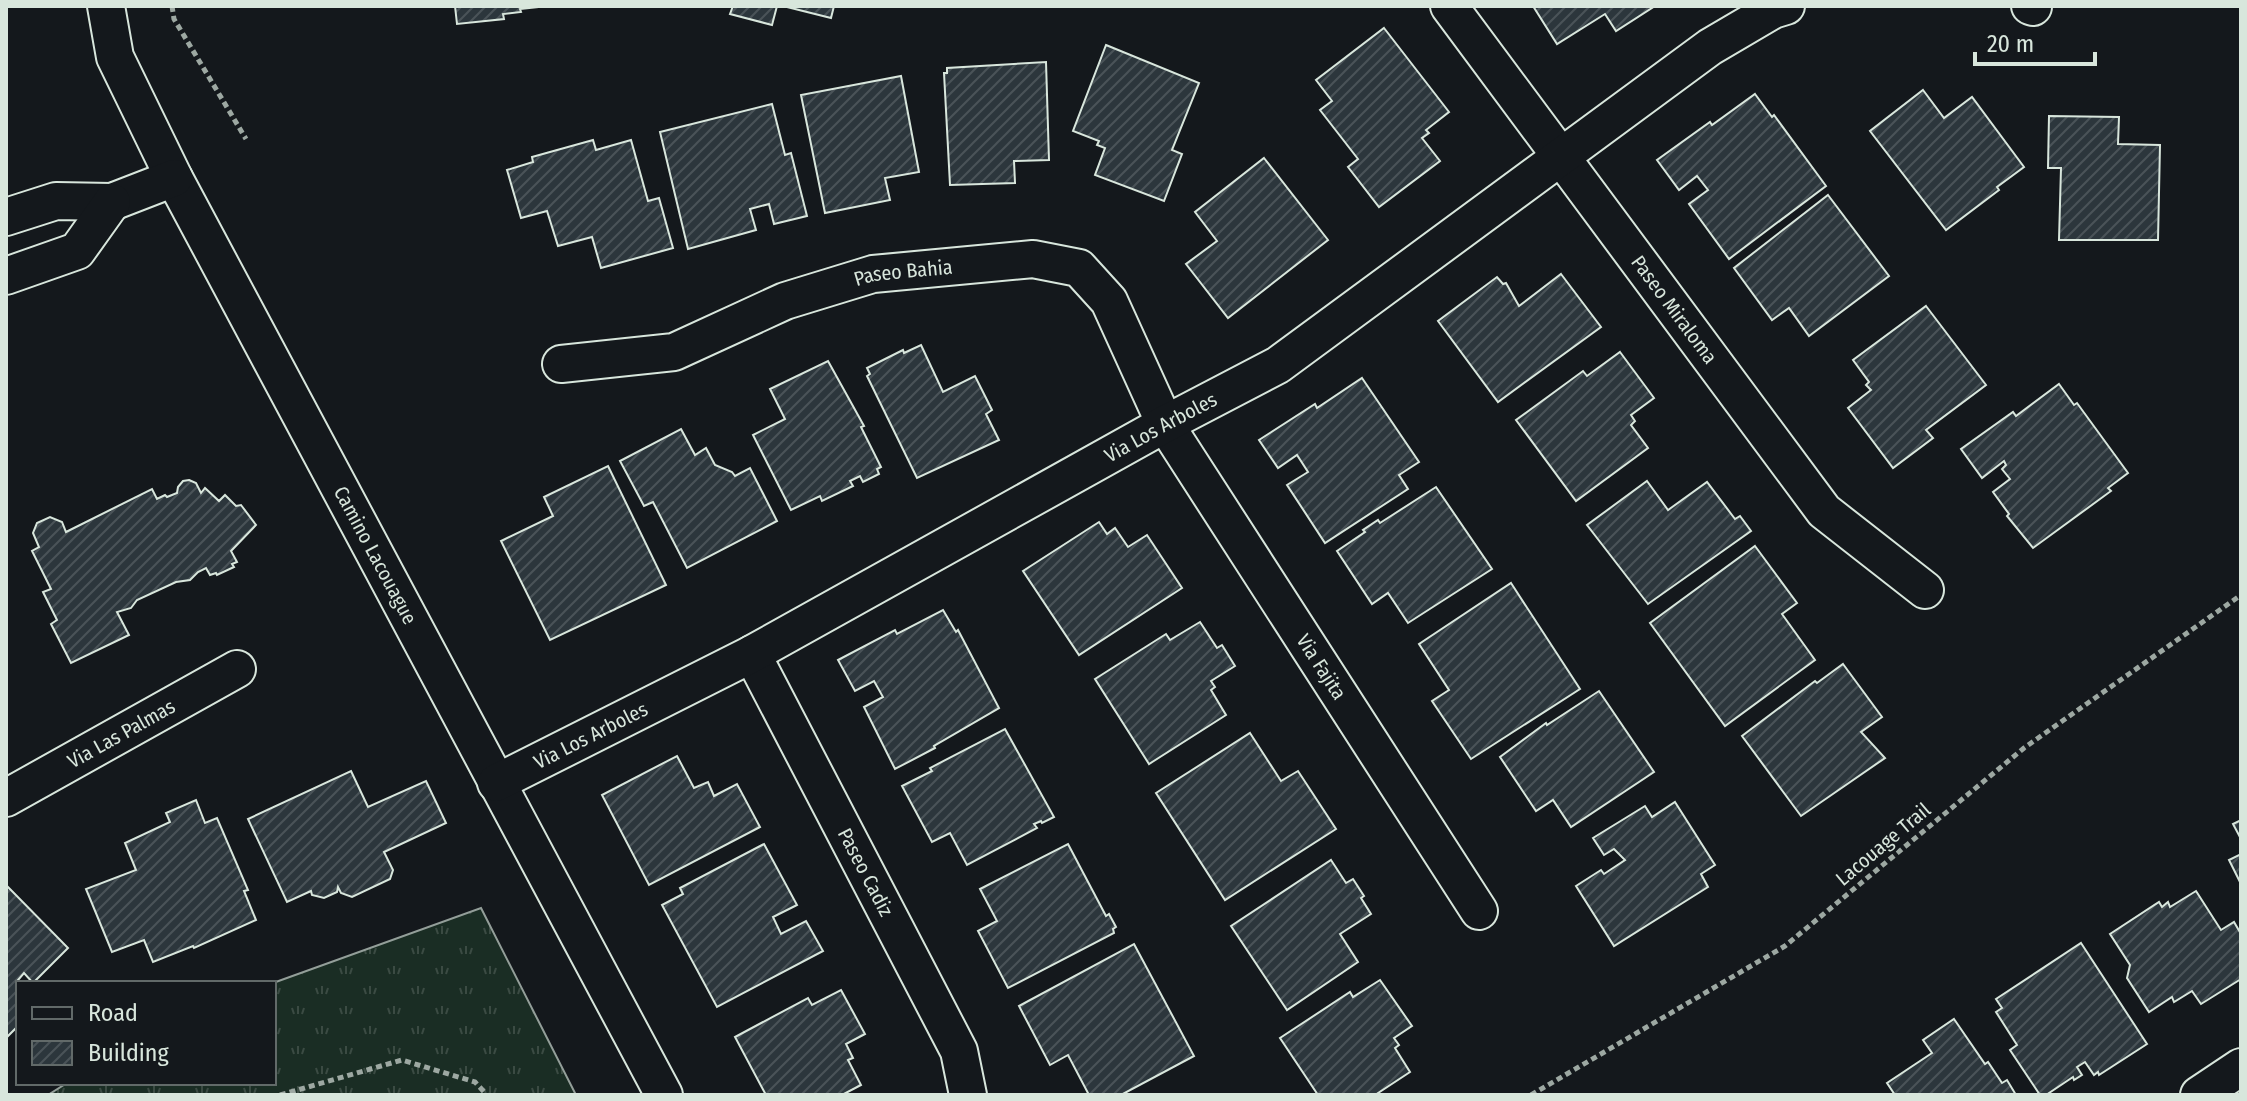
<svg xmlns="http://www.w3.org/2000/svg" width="2247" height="1101" viewBox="0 0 2247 1101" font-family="'Fira Sans Condensed',sans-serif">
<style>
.grass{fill:url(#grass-tufts);stroke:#939e99;stroke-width:2}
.building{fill:url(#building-hatch);stroke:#d8e6dc;stroke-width:2}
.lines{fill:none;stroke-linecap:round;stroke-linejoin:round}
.street-casing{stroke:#d8e6dc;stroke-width:40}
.path{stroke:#9da8a2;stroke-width:5;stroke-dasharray:6 4;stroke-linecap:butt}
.street{stroke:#14181c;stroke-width:36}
.labels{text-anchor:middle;stroke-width:6;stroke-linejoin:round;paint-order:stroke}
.street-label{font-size:20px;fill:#d8e6dc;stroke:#14181c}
</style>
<defs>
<pattern id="grass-tufts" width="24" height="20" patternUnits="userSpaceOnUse" patternTransform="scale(2)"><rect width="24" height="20" fill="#1a2d24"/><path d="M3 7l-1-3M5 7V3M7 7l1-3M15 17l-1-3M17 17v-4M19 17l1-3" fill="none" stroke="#3b4b43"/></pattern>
<pattern id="building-hatch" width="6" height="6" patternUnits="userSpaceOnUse" patternTransform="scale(2)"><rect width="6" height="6" fill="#2c363c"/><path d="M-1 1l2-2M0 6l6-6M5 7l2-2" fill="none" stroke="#4a5358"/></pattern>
</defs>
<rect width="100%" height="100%" fill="#14181c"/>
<polygon class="grass" points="481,908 576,1095 48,1095 67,1083 274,1083 273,983"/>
<g class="building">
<polygon points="455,6 548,6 520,9 521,12 503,14 504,19 457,24"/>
<polygon points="733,6 777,6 772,25 730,14"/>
<polygon points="783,6 834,6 831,18"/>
<polygon points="1533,6 1655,6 1616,31 1605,14 1557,44"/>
<polygon points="1384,28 1449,112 1426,130 1429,133 1422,138 1440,161 1379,207 1348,167 1358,159 1320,110 1332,101 1316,80"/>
<polygon points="1106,45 1199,83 1172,150 1182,154 1164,201 1095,175 1105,148 1097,145 1099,141 1073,131"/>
<polygon points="1046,62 1049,160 1014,161 1015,183 950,185 944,73 947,73 947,68"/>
<polygon points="901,76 919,172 885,178 890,200 825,213 801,95"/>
<polygon points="1923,90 1944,118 1972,97 2024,167 1997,187 1999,190 1946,230 1870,131"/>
<polygon points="1755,94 1772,117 1774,115 1826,186 1729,259 1689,204 1708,190 1697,176 1679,190 1657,160 1710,122 1712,125"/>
<polygon points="772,104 785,155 791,153 807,216 774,224 769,204 750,209 756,230 688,249 660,132"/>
<polygon points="2049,116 2119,117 2118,144 2160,145 2158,240 2059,240 2061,168 2048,168"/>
<polygon points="593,140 596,150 631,140 648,201 659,198 673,248 601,268 592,237 558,246 547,211 521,218 507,170 533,162 532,157"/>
<polygon points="1264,158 1328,240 1228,318 1186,264 1217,241 1195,212"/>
<polygon points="1828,195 1889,276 1809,336 1789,308 1772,320 1734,268"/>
<polygon points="1561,274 1601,327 1498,402 1438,321 1497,277 1503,284 1506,283 1519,306"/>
<polygon points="1926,306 1986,385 1926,430 1933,438 1893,468 1848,408 1871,390 1866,385 1869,382 1853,360"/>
<polygon points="921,345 943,392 975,376 992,410 986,414 999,440 917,478 867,376 870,374 867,368 903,350 904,353"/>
<polygon points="1620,352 1654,398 1631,415 1635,421 1631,425 1648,448 1576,501 1516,420 1583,371 1587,376"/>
<polygon points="828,361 864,426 861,427 881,467 877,469 879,474 863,482 860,476 850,481 853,486 822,501 820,496 791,510 753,435 785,419 770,389"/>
<polygon points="1362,378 1419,462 1399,475 1408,489 1325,543 1287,485 1308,472 1297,455 1278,468 1259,440 1315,404 1317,408"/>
<polygon points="2059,384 2074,405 2077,403 2128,473 2108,488 2111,491 2033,548 2007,516 2009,514 1993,492 2010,479 2002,469 2006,465 2004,461 1982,478 1961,449 2013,412 2016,416"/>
<polygon points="681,429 695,455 706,448 715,465 732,472 735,476 750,468 777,521 687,568 653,502 644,506 620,461"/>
<polygon points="608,466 666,585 550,640 501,541 553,516 544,497"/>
<polygon points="189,480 196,483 201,493 205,488 219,501 225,495 236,506 241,505 256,525 231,551 237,562 232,564 234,567 217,575 216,573 210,575 206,568 198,572 190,580 176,582 137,600 131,608 117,612 129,635 71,663 51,624 57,620 43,592 51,589 32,551 39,547 33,533 37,523 50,517 62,522 66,532 152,489 157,499 165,495 167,497 177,493 178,487 183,481"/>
<polygon points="1647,481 1668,510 1707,482 1735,519 1740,516 1751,531 1648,604 1587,525"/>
<polygon points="1436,487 1492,569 1408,623 1388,593 1372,604 1337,551 1365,532 1363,530 1378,520 1380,523"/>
<polygon points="1099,522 1107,534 1115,528 1128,547 1147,535 1182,588 1079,655 1023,571"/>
<polygon points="1755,546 1797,603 1782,614 1815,660 1725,726 1650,623"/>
<polygon points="1511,583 1580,689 1471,759 1432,701 1449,690 1419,644"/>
<polygon points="943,610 956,632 958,630 999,708 934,746 935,748 895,769 864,707 883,697 874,681 855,691 838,660 895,630 897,634"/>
<polygon points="1200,622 1217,648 1222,645 1235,666 1211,681 1215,687 1211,690 1226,715 1149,764 1095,679 1166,634 1170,640"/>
<polygon points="1843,664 1882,717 1861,732 1885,758 1801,816 1742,736 1815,681 1817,683"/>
<polygon points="1599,691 1654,772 1571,827 1553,800 1536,811 1500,757 1546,723 1547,725"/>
<polygon points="1005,729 1054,817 1042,823 1041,821 1034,824 1037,828 967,865 950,833 932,842 902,786 932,771 930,768"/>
<polygon points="1250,733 1281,781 1298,771 1336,829 1225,900 1156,793"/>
<polygon points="677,756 694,788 708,782 714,796 737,784 760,827 649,885 602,795"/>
<polygon points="351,771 368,807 426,781 446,823 384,852 393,870 390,879 352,897 341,893 338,887 337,892 324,898 312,895 311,891 287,902 248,819"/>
<polygon points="196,800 205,823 217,818 248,890 244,891 256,920 194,948 193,946 153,962 144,940 112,952 86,889 136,870 125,843 170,822 166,813"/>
<polygon points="1675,802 1715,865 1701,874 1708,887 1614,946 1576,886 1601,870 1604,874 1625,860 1614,849 1604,855 1593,838 1645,806 1652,817"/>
<polygon points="2241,820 2241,839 2233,824"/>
<polygon points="764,844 797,905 773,917 781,934 806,921 823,951 717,1007 662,905 683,894 680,888"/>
<polygon points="1068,844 1106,916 1109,914 1116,927 1113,929 1114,933 1008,988 978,931 997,921 980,889"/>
<polygon points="2241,854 2241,884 2229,860"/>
<polygon points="1331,860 1346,883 1353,879 1364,896 1361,898 1371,914 1340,934 1358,962 1287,1010 1231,926"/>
<polygon points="6,885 68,948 33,983 24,973 18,980 21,983 18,983 18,1026 6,1038"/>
<polygon points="2196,891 2221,930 2234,922 2241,934 2241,979 2201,1004 2192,991 2174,1002 2172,997 2149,1012 2127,978 2130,965 2110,934 2159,902 2162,907 2168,902 2170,907"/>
<polygon points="2081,943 2147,1044 2099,1075 2098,1072 2094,1075 2085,1062 2077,1067 2082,1075 2074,1080 2073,1077 2046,1095 2040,1095 2010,1050 2017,1045 1996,1012 2002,1008 1996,999"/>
<polygon points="1134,944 1194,1056 1121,1095 1089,1095 1068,1055 1050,1065 1019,1006"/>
<polygon points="1380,980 1412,1026 1394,1038 1399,1045 1395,1048 1410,1072 1375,1095 1318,1095 1280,1038 1350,992 1353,997"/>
<polygon points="841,990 865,1034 846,1044 853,1058 848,1060 861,1085 842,1095 766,1095 735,1037 808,998 812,1005"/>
<polygon points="1954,1019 1985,1064 1988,1062 2002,1083 2007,1080 2016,1095 1895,1095 1887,1083 1932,1053 1923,1040"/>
</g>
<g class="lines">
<defs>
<g id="street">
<path id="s1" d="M106 6 115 57 174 178 664 1095"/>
<path id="s2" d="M1449 6 1824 511 1925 590"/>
<polyline points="2030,6 2033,7"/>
<polyline points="6,217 56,201 112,202 174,178"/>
<polyline points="6,276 77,251 112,202"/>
<path id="s3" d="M561 364 674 352 785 301 873 274 1033 259 1079 268 1109 301 1165 424 1479 911"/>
<path id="s4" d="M752 654 959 1051 968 1095"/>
<path id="s5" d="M496 783 752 654 1165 424 1278 365 1710 47 1773 10 1786 6"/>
<path id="s6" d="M6 798 237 669"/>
<polyline points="2199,1095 2241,1067"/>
</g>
</defs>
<use href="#street" class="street-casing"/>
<g class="path">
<polyline points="172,6 174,19 246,139"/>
<polyline points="280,1095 402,1060 475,1082 487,1095"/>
<polyline points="1531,1095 1785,946 2024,748 2241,595"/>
</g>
<use href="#street" class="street"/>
</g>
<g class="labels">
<g class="street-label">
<text dy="7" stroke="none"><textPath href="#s3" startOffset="358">Paseo Bahia</textPath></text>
<text dy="7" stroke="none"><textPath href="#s2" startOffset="378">Paseo Miraloma</textPath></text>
<text dy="7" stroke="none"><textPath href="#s5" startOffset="754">Via Los Arboles</textPath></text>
<text dy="7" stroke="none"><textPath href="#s1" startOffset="614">Camino Lacouague</textPath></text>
<text dy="7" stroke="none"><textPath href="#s3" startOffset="1004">Via Fajita</textPath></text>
<text dy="7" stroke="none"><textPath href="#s6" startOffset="132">Via Las Palmas</textPath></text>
<text dy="7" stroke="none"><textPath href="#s5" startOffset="106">Via Los Arboles</textPath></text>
<text transform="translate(1883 844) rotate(-40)" y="7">Lacouage Trail</text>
<text dy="7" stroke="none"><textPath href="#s4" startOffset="246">Paseo Cadiz</textPath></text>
</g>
</g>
<rect width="2247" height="1101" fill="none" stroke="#d8e6dc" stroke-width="16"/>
<rect x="16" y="981" width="260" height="104" fill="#14181c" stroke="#626a69" stroke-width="2"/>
<rect x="32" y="1007" width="40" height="12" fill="#14181c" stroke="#626a69" stroke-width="2"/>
<text x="88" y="1021" font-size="24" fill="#d8e6dc">Road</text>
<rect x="32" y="1041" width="40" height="24" fill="url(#building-hatch)" stroke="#626a69" stroke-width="2"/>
<text x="88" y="1061" font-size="24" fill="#d8e6dc">Building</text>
<path d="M1975 52v12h120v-12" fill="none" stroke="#d8e6dc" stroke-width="4"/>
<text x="1987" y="52" font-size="24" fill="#d8e6dc" stroke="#14181c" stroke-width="6" paint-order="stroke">20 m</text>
</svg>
